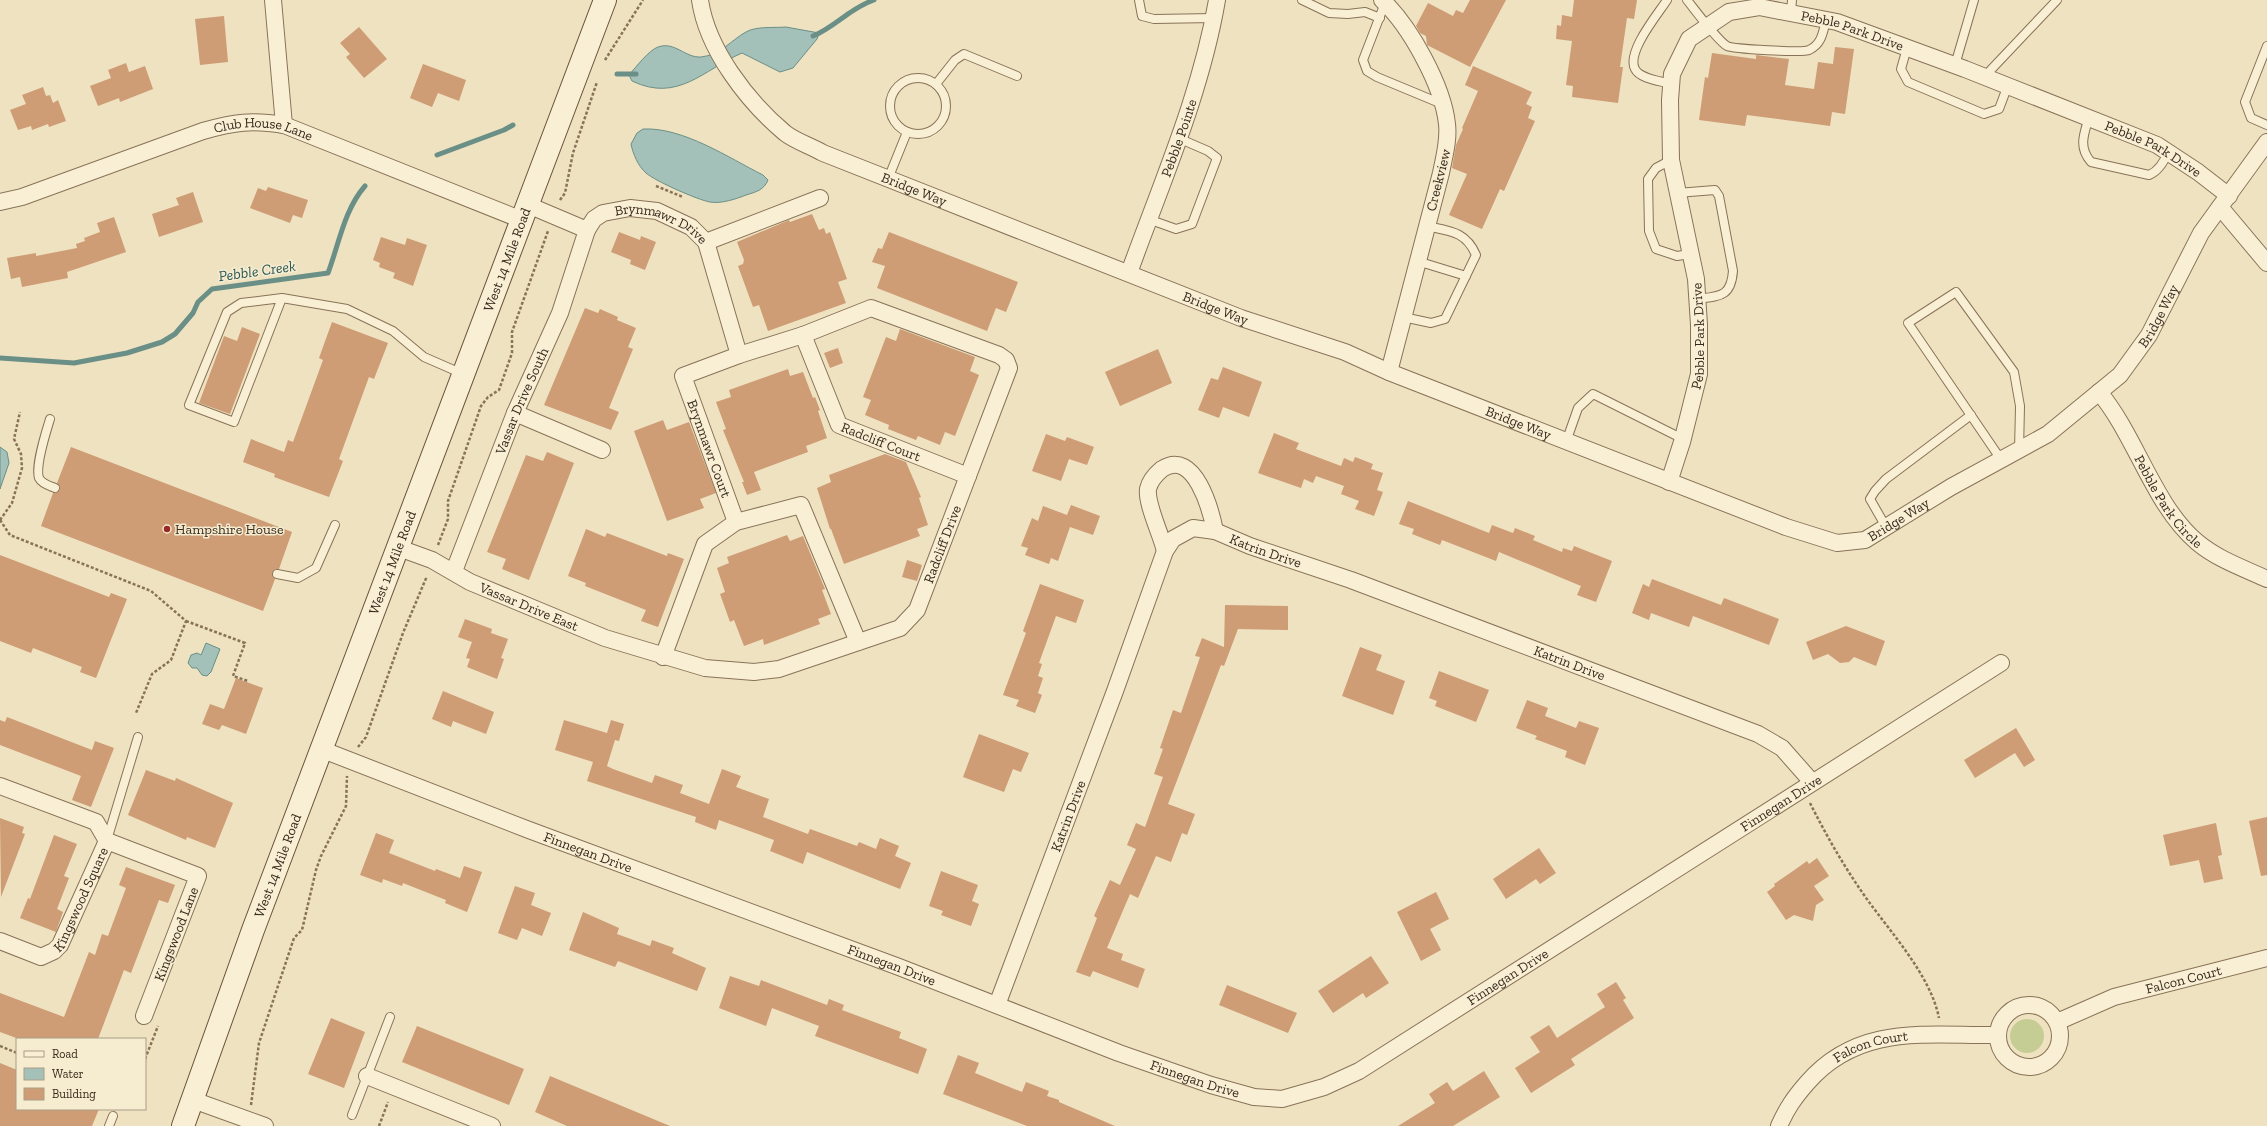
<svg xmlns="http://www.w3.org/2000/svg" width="2267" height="1126" viewBox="0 0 2267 1126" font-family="'Zilla Slab',serif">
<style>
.green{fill:#c5cd94}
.water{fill:#a3c1b9;stroke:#6a8f87}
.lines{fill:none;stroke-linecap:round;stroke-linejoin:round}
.stream{stroke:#6a8f87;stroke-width:5}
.building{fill:#ce9c75}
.lane-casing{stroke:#887358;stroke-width:10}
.street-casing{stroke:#887358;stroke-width:18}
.secondary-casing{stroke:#6a543b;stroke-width:24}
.path{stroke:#887358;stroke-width:2.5;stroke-dasharray:3 2;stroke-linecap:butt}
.lane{stroke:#f9efd4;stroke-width:8}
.street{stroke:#f9efd4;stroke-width:16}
.secondary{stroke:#f9efd4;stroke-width:22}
.poi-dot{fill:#992826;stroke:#f6ecd0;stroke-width:1.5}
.labels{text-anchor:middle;stroke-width:3;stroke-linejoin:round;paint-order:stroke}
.street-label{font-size:14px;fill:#382a1d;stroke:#f6ecd0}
.poi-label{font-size:14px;fill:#382a1d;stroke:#f6ecd0;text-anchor:start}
.water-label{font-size:15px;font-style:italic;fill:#2b5856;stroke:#f6ecd0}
</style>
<rect width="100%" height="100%" fill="#efe2c0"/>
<circle class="green" cx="2027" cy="1036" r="17"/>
<g class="water">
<path d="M786 27 819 33 817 39 793 68 780 72 742 53C703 70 678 103 632 81L629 75C636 67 649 50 658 47 675 41 685 58 701 57 721 55 731 40 746 32 756 26 774 28 786 27Z"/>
<path d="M643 129C683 127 729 158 763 175L768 180C764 190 756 192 746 195 736 199 721 204 710 202 698 200 655 181 646 173 638 166 633 154 631 144L637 133Z"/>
<polygon points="0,447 7,452 9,463 0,489"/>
<polygon points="206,643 220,649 211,672 207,676 202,675 197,668 192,668 188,663 191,655 197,653 201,655"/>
</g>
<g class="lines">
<g class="stream">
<path d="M813 36C835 27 850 8 874 0"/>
<polyline points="617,74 636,74"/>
<polyline points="437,155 504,130 513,125"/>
<path d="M0 358 74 363 127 353 162 342 175 334 193 313 198 302 212 289 328 273C339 244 344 210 365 186"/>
</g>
</g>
<g class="building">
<polygon points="1470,0 1506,0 1470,67 1427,45 1426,36 1420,33 1416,26 1428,3 1453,16 1456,10 1463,13"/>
<polygon points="1574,0 1637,0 1634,19 1627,18 1620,67 1623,67 1618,103 1572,97 1573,86 1566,85 1572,41 1556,39 1557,25 1561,26 1562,15 1572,17"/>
<polygon points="224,16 228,62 200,65 195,19"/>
<polygon points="359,27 387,59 364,78 346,57 350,54 340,43"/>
<polygon points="1835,47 1854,49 1845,114 1832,112 1830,126 1747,115 1745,126 1699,120 1705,77 1708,78 1712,53 1756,59 1756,55 1789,59 1785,85 1814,89 1818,62 1833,64"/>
<polygon points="126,63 129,72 145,66 153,89 120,102 119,98 98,106 90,86 111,78 108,70"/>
<polygon points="423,64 466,80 459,101 438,93 432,107 410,98"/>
<polygon points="1473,66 1532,92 1526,104 1532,107 1528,118 1535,121 1504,191 1500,189 1482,229 1449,215 1467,174 1452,168 1456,145 1463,129 1462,128 1478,91 1465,85"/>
<polygon points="43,87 46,96 50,95 53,103 58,100 66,121 49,127 48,124 32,130 31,126 18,130 10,110 26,104 22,95"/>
<polygon points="268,187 308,200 302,218 293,215 290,223 250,208 258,188 266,191"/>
<polygon points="193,192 203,222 159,237 152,214 179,205 176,198"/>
<polygon points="812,214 819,230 824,228 826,234 830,232 847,279 838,282 846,303 768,331 759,305 753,307 738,266 743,264 744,260 737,242 789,220 790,222"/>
<polygon points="114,217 126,252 67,272 68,278 22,287 20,277 11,279 7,258 36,253 36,256 77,248 76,244 85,241 84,238 100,232 97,223"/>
<polygon points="619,232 640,240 641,236 656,242 645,270 630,264 631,260 611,252"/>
<polygon points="889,232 1018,282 1006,312 996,308 987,331 877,288 885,266 872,262 878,248 882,249"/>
<polygon points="381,237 405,245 407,238 427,245 413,286 393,278 395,273 379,267 380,263 373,260"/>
<polygon points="585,308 598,313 600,309 618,317 617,320 636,328 628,347 633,349 609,408 619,412 611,430 544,405"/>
<polygon points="332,322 388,343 374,379 369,377 339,459 343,461 329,497 274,477 275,474 243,462 251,439 284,452 288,440 293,442 323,360 319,358"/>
<polygon points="242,327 260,334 230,414 199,403 224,336 237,341"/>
<polygon points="900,329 975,357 970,371 979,375 955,436 945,432 940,445 918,436 916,440 888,429 889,425 865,415 871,400 863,397 886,337 896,341"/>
<polygon points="838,348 843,363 830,368 824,353"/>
<polygon points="1158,349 1172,383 1120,406 1105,372"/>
<polygon points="1223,367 1262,382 1249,417 1223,407 1219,418 1198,410 1211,378 1218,380"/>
<polygon points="788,369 790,376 803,372 813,398 815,397 820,410 818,411 827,438 806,446 808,452 754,472 761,490 747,495 742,482 744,482 723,430 726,429 716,402 731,397 729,390"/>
<polygon points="663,420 667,430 689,422 716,493 700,499 704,508 667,521 634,431"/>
<polygon points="1274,433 1299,443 1296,449 1341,466 1344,458 1353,462 1355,457 1373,464 1371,469 1383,473 1377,490 1383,492 1374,516 1355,509 1359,501 1341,494 1344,486 1316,476 1313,483 1304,479 1301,488 1258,473"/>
<polygon points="1046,434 1065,441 1067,437 1094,447 1087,465 1069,459 1061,481 1032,471"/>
<polygon points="71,447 292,532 279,569 275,569 272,573 275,579 263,611 41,526 53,493 60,490 57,483"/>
<polygon points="547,452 574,463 529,580 502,569 506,559 487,552 526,455 543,461"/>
<polygon points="885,454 906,462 921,497 919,498 928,525 917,529 920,536 844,564 831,529 830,529 817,488 831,482 829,475"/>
<polygon points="1408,501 1489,533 1492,525 1513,533 1515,528 1535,536 1533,540 1562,552 1563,548 1572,551 1574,546 1612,561 1596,602 1577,595 1581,586 1499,552 1496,561 1442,540 1440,545 1412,534 1414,529 1399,524"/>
<polygon points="1071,505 1100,516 1093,535 1070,527 1058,561 1051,558 1049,564 1025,555 1028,548 1021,546 1032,518 1038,521 1043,506 1067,515"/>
<polygon points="586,529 605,537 607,533 667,556 668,553 684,559 658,627 641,621 646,610 585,586 586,583 568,576"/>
<polygon points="787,535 790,541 803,536 825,589 822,590 831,614 818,619 820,624 764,645 763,639 744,646 734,620 730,622 720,594 725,592 717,568 729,563 727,557"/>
<polygon points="0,555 109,597 111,593 127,599 96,678 80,672 82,667 33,648 31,653 0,641"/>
<polygon points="907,560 922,565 917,581 902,577"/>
<polygon points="1652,579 1721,605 1724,598 1779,619 1769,645 1693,616 1689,627 1651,613 1649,620 1632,613 1643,584 1649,587"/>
<polygon points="1040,584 1084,600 1076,623 1056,616 1039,663 1042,664 1038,676 1043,678 1038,693 1042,695 1035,713 1016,706 1019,700 1003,695 1026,633 1023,631"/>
<polygon points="1225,605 1288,606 1288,630 1238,629 1224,666 1221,665 1168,804 1195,814 1187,835 1182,833 1171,862 1156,856 1138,898 1130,894 1107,948 1123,954 1121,960 1145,969 1138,988 1093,971 1090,977 1076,972 1097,918 1094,916 1110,880 1120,885 1136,849 1127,845 1136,823 1145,827 1163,777 1154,774 1163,749 1160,748 1173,710 1181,713 1200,657 1195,656 1202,638 1224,647"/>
<polygon points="465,619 492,629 491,633 508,639 501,658 504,659 497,679 467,667 470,659 466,658 472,642 458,637"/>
<polygon points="1846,626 1885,641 1876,666 1854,657 1849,662 1840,663 1828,654 1813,660 1806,642"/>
<polygon points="1360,647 1382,655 1376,670 1405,681 1393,715 1342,696"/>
<polygon points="1439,671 1489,690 1476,722 1435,706 1437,701 1429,698"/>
<polygon points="236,678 263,688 246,734 222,725 219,730 202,724 210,704 224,709"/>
<polygon points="443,691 494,712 486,734 453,721 451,727 432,719"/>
<polygon points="1527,700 1548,708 1545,716 1576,728 1579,721 1599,728 1585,765 1565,757 1567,751 1535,739 1537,736 1516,728"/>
<polygon points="7,717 92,750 95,741 114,748 91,807 72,800 81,776 0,745 0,720 5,722"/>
<polygon points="564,720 607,733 611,720 624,724 619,741 615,740 607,766 613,769 652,783 655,775 683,785 680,793 709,804 722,769 741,776 736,787 769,799 763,817 808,834 810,829 857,846 859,842 876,849 880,838 899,846 895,856 911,863 900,889 807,852 803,864 770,851 774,840 719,820 716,830 695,822 696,817 587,781 593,762 555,750"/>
<polygon points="2016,728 2035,760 2024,767 2015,753 1975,778 1964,760"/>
<polygon points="979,734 1029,753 1021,772 1013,769 1004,792 963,777"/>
<polygon points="146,770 175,781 176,778 233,803 215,848 187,837 186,840 128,815"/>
<polygon points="2267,817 2267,875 2261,876 2249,821"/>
<polygon points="0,818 24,827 22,833 25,834 1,897"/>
<polygon points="2216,823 2222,855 2218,856 2223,879 2204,883 2199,860 2170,866 2163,835"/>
<polygon points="376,833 394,840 389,853 435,871 436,869 460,878 464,866 482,872 467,912 445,903 446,900 403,883 402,886 383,879 382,883 360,875"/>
<polygon points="54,835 77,844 64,876 69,878 57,909 63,912 56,932 20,918 28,898 30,899"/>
<polygon points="1539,848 1556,873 1540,884 1536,879 1506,899 1493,879"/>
<polygon points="1817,858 1829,876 1814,886 1824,900 1816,905 1813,921 1794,915 1786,920 1767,892 1775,886 1774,884 1793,871 1807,861 1809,864"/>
<polygon points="126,867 175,885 168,903 159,900 131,973 124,970 98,1039 19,1039 0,1032 0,993 64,1017 89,952 95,955 102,934 108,936 126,888 119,885"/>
<polygon points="941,871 978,885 972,901 979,904 971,926 941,915 943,911 929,906"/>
<polygon points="515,886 535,893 531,905 551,913 542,936 522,928 517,940 498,933"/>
<polygon points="1436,892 1449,919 1430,929 1441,950 1421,961 1397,912"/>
<polygon points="583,912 619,928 617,934 650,946 652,940 674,948 672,953 706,968 697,991 618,961 615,967 569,950"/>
<polygon points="1371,956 1389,983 1366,998 1363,993 1333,1013 1318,991"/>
<polygon points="730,976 759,986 761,980 827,1005 829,999 844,1005 842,1010 901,1032 899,1038 927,1049 918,1074 815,1036 819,1026 772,1008 766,1026 719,1008"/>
<polygon points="1616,982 1626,998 1623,1000 1634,1018 1571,1059 1575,1065 1531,1093 1515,1068 1540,1052 1530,1037 1549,1025 1557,1038 1605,1007 1597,994"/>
<polygon points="1227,985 1297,1013 1288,1033 1219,1005"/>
<polygon points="331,1018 365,1032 344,1088 308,1074"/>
<polygon points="417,1026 524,1069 509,1105 402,1062"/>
<polygon points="958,1055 979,1063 975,1073 1022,1092 1026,1082 1049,1091 1047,1096 1059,1100 1059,1102 1115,1126 1027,1126 943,1094"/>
<polygon points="0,1063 17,1070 17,1109 99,1109 92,1126 0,1126"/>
<polygon points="1484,1071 1500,1097 1453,1126 1398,1126 1435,1103 1429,1094 1447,1082 1453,1091"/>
<polygon points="550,1076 670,1126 567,1126 535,1112"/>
</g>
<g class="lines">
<defs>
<g id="lane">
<polyline points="1139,0 1142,16 1154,19 1214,18"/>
<polyline points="1302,0 1329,13 1348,14 1365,12 1380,18"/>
<path d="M1667 0C1658 14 1626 52 1635 69 1640 79 1661 81 1671 84"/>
<path d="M1687 0C1695 10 1718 41 1727 46 1733 49 1803 53 1809 50 1822 44 1823 32 1826 20"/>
<polyline points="1385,3 1363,60 1367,71 1377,77 1442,104"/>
<polyline points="1791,12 1792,0"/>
<polyline points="2267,46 2245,102 2251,118 2267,125"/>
<polyline points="1907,48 1901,69 1908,82 1984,114 1999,109 2008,85"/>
<polyline points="1955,65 1974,0"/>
<polyline points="1985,76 2057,0"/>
<circle cx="918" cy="106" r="28"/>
<polyline points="936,84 955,60 964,54 1017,76"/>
<path d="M2089 117C2084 134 2078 147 2091 162L2149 175C2159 171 2164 162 2168 152"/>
<polyline points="1671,160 1656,168 1648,179 1649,231 1656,249 1677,256 1690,254"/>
<polyline points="888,179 907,132"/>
<path d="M1677 193 1715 190 1719 196 1733 271C1731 297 1720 296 1697 299"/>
<polyline points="1148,219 1176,229 1192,224 1217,158 1208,151 1178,138"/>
<polyline points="1417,261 1466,276"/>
<polyline points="282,298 241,303 227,312 189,405 234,422 282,298 347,309 393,331 424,357 463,374"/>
<path d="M1403 317 1431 323 1445 319 1476 255C1466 231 1449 231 1426 226"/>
<path d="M50 419C46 432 35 466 39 478 42 484 50 486 55 488"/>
<polyline points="1566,442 1578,408 1593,394 1683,439"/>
<polyline points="2002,461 1908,323 1956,292 2014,372 2020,406 2019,451"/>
<polyline points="1886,527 1870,499 1875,491 1886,479 1971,415"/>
<polyline points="277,574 298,578 316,568 335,525"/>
<polyline points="107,840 138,737"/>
<polyline points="352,1115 390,1017"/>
<polyline points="109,1126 113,1116"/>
</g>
<g id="street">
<polyline points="273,0 284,125"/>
<path id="s1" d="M700 0C707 49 747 101 785 133 795 141 811 146 823 153L1241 318 1345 352 1389 372 1786 527 1837 543 1865 540 1951 487 2048 434 2120 375 2149 335 2201 233 2267 142"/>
<path d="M1382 0C1410 26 1443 86 1447 124 1449 141 1444 157 1441 173L1389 372"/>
<path id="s2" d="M0 202 22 197 203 131C235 122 251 120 284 125L522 220"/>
<path id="s3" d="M528 205 587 230 594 219 603 213 630 208 657 211 691 227 706 242 739 355"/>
<polyline points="2220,207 2267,263"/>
<polyline points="706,242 820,198"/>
<path id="s4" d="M1129 273C1161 184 1201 94 1217 0"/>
<path id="s5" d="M803 335 839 425 968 476"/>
<path id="s6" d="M2099 392C2136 436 2154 506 2197 542 2217 559 2243 568 2267 579"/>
<polyline points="515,413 602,450"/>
<path id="s7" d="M1669 482 1682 442 1699 374V325L1696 279 1671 160 1670 100 1672 74 1689 39 1729 12 1759 7 1837 22 1965 69 2157 145 2198 172 2229 196"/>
<path id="s8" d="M399 548 432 560 470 582 605 638 705 668 754 672 779 669 900 628 917 610 1009 368 1006 360 999 355 871 308 803 335 739 355 683 376 736 522"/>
<path d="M1165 551C1161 534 1146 504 1148 489 1150 480 1156 474 1162 469 1195 448 1211 511 1215 531"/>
<path id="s9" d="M454 571 515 413 560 313 587 230"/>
<polyline points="663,657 705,544 736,522 801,505 858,642"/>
<path id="s10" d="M323 750 529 830 899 967 1119 1053 1211 1085 1254 1097 1282 1099 1324 1087 1359 1071 2001 663"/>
<polyline points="0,786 96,822 107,841"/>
<polyline points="107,841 198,876 144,1016"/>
<path id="s11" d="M0 941 41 957 54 951 60 945 107 841"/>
<circle cx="2029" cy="1036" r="31"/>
<path id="s12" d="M997 1005 1115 691 1165 551 1173 539 1193 528 1215 531 1250 546 1351 580 1758 734 1782 748 1812 782"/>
<path id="s13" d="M2057 1022 2114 997 2267 958"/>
<polyline points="367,1076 492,1126"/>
<polyline points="193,1100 265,1126"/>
<path id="s14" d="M1779 1126C1787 1108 1794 1098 1807 1083 1859 1023 1927 1036 1997 1035"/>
</g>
<g id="secondary">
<path id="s15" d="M183 1126 253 930 605 0"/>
</g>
</defs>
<use href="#lane" class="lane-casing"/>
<use href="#street" class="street-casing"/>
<use href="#secondary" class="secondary-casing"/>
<g class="path">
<polyline points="605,60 643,0"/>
<polyline points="656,186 683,197"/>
<polyline points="560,200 565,193 573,153 597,82"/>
<polyline points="0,520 10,535 151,591 186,621 171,660 152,674 136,713"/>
<polyline points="0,520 12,503 22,468 21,454 14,439 20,412"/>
<polyline points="438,545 448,519 448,501 481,406 488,397 499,390 512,353 512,332 548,231"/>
<polyline points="186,621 245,643 233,676 248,681"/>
<polyline points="358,747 366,737 403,633 427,576"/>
<path d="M1810 803C1827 837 1846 870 1869 902 1893 935 1931 977 1939 1018"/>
<polyline points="0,1046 17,1053"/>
<polyline points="145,1059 158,1026"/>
<polyline points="251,1105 259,1043 294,938 302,930 316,870 321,856 346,806 347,776"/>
<polyline points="379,1126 388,1102"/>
</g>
<use href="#lane" class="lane"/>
<use href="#street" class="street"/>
<use href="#secondary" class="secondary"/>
</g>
<circle class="poi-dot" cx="167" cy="529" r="4"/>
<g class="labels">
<g class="street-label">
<text dy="5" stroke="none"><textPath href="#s7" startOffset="629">Pebble Park Drive</textPath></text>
<text dy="5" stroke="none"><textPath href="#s2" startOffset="277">Club House Lane</textPath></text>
<text dy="5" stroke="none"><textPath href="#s4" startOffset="144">Pebble Pointe</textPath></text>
<text dy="5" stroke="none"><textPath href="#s7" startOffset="953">Pebble Park Drive</textPath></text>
<text transform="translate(1438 180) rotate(-76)" y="5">Creekview</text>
<text dy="5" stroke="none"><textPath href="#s1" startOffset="302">Bridge Way</textPath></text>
<text dy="5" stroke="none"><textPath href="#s3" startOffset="150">Brynmawr Drive</textPath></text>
<text dy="5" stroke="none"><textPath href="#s15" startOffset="925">West 14 Mile Road</textPath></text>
<text dy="5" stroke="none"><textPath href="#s1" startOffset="626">Bridge Way</textPath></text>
<text dy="5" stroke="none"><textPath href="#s1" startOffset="1694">Bridge Way</textPath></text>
<text dy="5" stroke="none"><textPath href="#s7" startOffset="150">Pebble Park Drive</textPath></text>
<text dy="5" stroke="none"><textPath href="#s9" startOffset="183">Vassar Drive South</textPath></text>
<text dy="5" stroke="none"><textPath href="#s1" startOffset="950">Bridge Way</textPath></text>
<text dy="5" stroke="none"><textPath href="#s5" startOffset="142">Radcliff Court</textPath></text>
<text dy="5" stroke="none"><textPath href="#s8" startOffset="1246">Brynmawr Court</textPath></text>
<text dy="5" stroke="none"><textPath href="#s6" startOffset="130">Pebble Park Circle</textPath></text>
<text dy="5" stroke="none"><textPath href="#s1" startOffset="1358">Bridge Way</textPath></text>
<text dy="5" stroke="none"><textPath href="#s8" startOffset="627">Radcliff Drive</textPath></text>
<text dy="5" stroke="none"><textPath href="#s12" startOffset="598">Katrin Drive</textPath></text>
<text dy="5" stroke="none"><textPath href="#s15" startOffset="601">West 14 Mile Road</textPath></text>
<text dy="5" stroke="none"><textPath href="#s8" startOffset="143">Vassar Drive East</textPath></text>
<text dy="5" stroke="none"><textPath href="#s12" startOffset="922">Katrin Drive</textPath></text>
<text dy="5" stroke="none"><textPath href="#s10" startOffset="1604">Finnegan Drive</textPath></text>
<text dy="5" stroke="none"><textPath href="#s12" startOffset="202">Katrin Drive</textPath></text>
<text dy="5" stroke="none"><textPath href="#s10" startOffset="284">Finnegan Drive</textPath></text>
<text dy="5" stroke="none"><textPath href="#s15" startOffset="277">West 14 Mile Road</textPath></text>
<text dy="5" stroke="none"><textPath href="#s11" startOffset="117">Kingswood Square</textPath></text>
<text transform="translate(176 934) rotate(-69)" y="5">Kingswood Lane</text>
<text dy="5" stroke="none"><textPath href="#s10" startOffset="608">Finnegan Drive</textPath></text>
<text dy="5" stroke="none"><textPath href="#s10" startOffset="1280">Finnegan Drive</textPath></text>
<text dy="5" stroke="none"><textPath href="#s13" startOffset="134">Falcon Court</textPath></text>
<text dy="5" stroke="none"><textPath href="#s14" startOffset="127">Falcon Court</textPath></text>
<text dy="5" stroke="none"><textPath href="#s10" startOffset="932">Finnegan Drive</textPath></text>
</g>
<g class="poi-label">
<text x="175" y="534">Hampshire House</text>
</g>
<g class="water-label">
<text transform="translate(257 271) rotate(-8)" y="5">Pebble Creek</text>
</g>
</g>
<rect x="16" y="1038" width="130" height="72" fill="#f6ecd0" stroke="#aa9e88"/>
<rect x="24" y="1051" width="20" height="6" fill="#f9efd4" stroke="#aa9e88"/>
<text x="52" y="1058" font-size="12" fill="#382a1d">Road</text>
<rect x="24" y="1068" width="20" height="12" fill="#a3c1b9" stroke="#aa9e88"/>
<text x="52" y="1078" font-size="12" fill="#382a1d">Water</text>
<rect x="24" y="1088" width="20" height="12" fill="#ce9c75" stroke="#aa9e88"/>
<text x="52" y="1098" font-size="12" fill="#382a1d">Building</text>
</svg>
